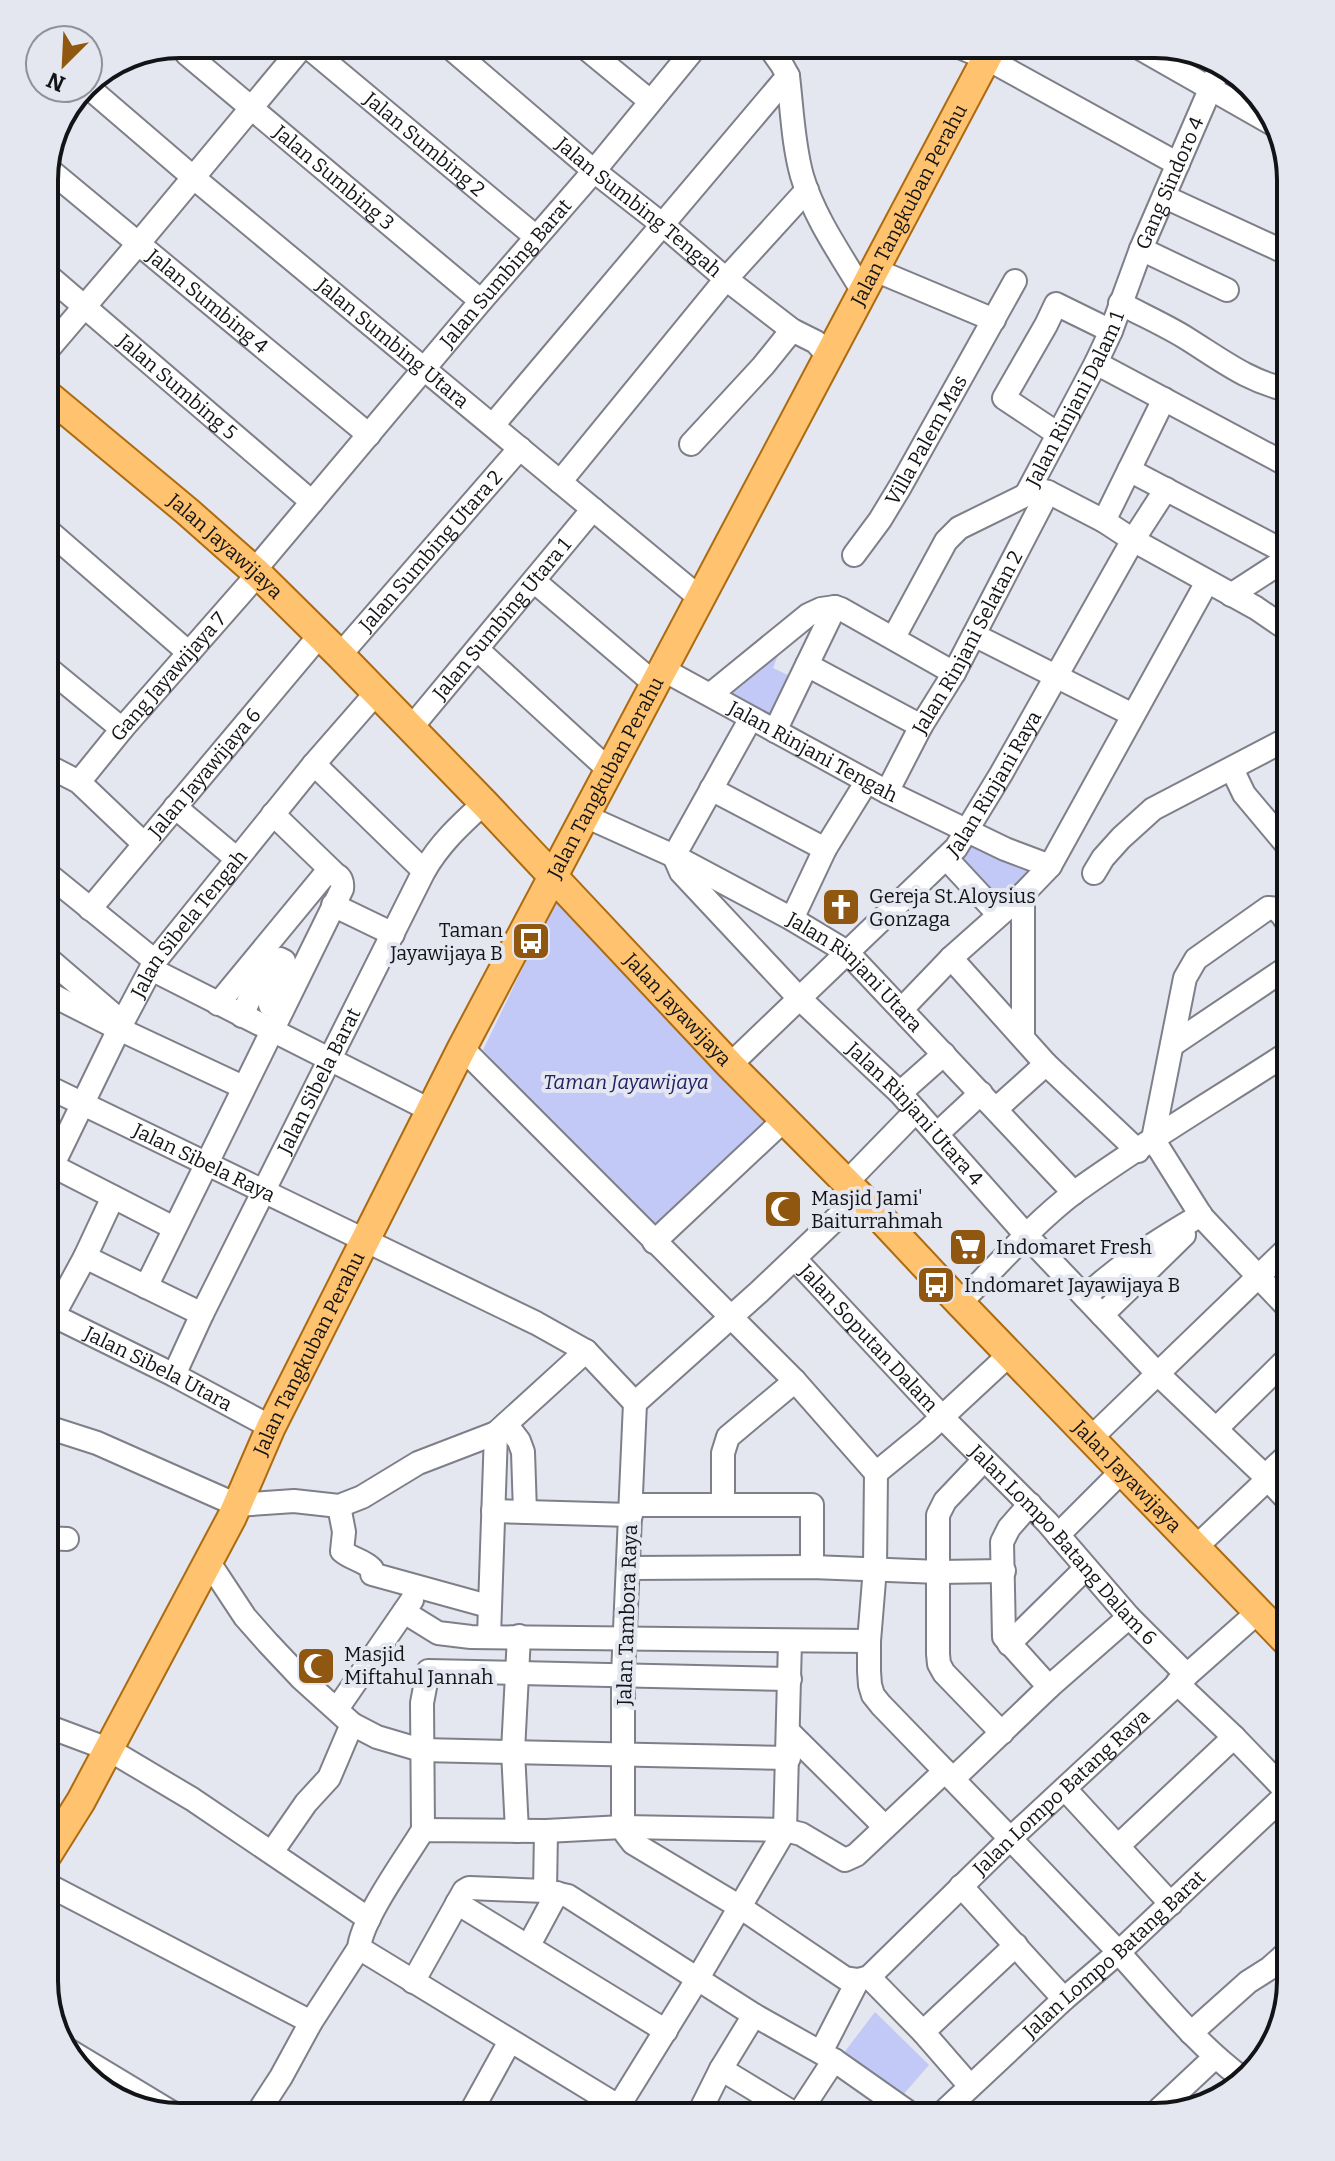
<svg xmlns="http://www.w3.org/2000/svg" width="1335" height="2161" viewBox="0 0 1335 2161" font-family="Bitter,serif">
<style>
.green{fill:#c3c9f6}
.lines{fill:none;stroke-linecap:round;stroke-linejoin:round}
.minor-casing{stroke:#7e7f88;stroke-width:26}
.major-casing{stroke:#ac6b10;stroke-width:32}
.minor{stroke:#fff;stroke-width:22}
.major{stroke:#ffc26e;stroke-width:28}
.labels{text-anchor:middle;stroke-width:8;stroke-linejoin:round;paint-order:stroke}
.street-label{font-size:20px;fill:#131417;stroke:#e4e6f0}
.poi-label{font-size:20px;fill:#131417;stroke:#e4e6f0;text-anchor:start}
.park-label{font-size:20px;font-style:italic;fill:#242165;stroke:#e4e6f0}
.rim{fill:none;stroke:#131417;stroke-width:4}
</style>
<rect width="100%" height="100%" fill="#e4e6f0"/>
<g class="green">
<polygon points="784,640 773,668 794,678 773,724 719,693"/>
<polygon points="969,834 1044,868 999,909 951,857"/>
<polygon points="559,893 774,1119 657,1233 483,1050"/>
<polygon points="875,2012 929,2065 902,2096 843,2054"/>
</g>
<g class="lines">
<defs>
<g id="minor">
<polyline points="1134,45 1278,127"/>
<polyline points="957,46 986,58 1178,164"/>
<path d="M770 48 782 65 788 76C792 109 793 144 802 176 814 217 841 255 863 292"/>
<polyline points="588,50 650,101"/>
<path id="s1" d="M454 51 594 171 663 225 726 279 792 330 816 342 828 356"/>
<path id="s2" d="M314 52 536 237"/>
<path id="s3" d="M187 54 481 301"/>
<path id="s4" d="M88 87 194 178 700 598"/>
<path id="s5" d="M46 167 369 435"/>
<polyline points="1165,197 1291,255"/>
<polyline points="1141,249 1227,290"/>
<polyline points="875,270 994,320"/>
<path id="s6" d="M44 272 312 502"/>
<path d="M1120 303C1142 315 1165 325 1186 338 1223 361 1247 381 1291 391"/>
<polyline points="44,354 138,244 297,53"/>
<polyline points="1096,363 1291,467"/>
<polyline points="493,425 788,76"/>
<polyline points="44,426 61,405"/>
<polyline points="1058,434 1004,398 1046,325 1056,304 1111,331"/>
<polyline points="691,444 763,366 792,330"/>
<polyline points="1129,470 1291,555"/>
<polyline points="560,482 726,279 807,190"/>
<path id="s7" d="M1026 495 1096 363 1111 331 1141 249 1221 64"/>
<polyline points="1104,521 1164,399"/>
<polyline points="44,527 189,653"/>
<path id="s8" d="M854 555 880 520 900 487 1015 281"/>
<path id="s9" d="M254 571 481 301 594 171 694 49"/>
<polyline points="534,581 655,684"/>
<polyline points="1231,595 1291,556"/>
<polyline points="974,635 1133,715"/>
<polyline points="894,637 946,541 959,528 1034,491 1040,490 1048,492 1104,521 1133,540 1256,608 1291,632"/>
<polyline points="478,650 609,770"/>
<path id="s10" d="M340 655 520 448"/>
<polyline points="44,665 122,729"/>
<polyline points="807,665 921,726"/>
<path id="s11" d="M662 669 887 792 1005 849 1050 866"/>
<polyline points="711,694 808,615 821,609 835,607 841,609 954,673"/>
<path id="s12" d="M751 718 674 856 681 872 798 997 900 1093 1027 1236 1158 1374 1265 1476 1291 1504"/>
<path id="s13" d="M411 728 593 509"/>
<polyline points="775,731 835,607"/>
<polyline points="44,764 79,782 143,843"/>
<polyline points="314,764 424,871"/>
<polyline points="1232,769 1244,794 1291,850"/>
<path id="s14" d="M79 782 122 729 258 574"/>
<polyline points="711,789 825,849"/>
<path id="s15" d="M887 792 921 726 954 673 1048 492"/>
<polyline points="175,807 237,859"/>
<polyline points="273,814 333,872"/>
<path id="s16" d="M585 816 674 856 792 919 847 952 1074 1193"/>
<polyline points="946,858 999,915"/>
<polyline points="44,871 155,961"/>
<polyline points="1094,873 1103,858 1121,838 1153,809 1291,737"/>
<polyline points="333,905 393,934"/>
<path id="s17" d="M90 909 320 635"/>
<polyline points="792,919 825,849 867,781"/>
<polyline points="44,955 122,1022"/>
<polyline points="951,958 1046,1064 1138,1151"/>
<polyline points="151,969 432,1111"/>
<polyline points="44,991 119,1029 243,1087"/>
<polyline points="902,1009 951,958 1023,894 1050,866 1207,582"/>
<path d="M242 1016C251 995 260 971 280 959L284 961V966L270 1005"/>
<polyline points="1023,1037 1023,894"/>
<polyline points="1172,1045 1291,965"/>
<polyline points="462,1048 795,1381 876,1473"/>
<path id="s18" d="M730 1065 956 848 1001 774 1133 540 1166 489"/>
<path id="s19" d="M44 1085 536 1323 586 1351 635 1403"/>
<polyline points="900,1093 944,1054"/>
<polyline points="996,1109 1046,1064"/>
<polyline points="937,1134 981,1093"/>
<polyline points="53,1166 174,1228"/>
<path id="s20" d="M44 1183 119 1029 155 961 314 764 376 693"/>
<polyline points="846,1183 916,1111"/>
<polyline points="654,1242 784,1120"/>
<polyline points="85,1257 202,1314"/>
<path id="s21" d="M795 1259 947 1422 1047 1522 1129 1617 1187 1675"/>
<path d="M146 1287 342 889C344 875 332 869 322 878L218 1004"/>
<path d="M1085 1297C1120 1264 1160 1239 1201 1215"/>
<path d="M960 1303C996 1267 1034 1223 1075 1192 1144 1142 1219 1098 1291 1051"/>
<path id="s22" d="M44 1311 174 1375 271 1427"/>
<path d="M1291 1311 1202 1217 1153 1139 1185 978 1196 959 1268 908C1280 907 1285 920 1291 929"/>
<polyline points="1102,1315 1184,1235"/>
<polyline points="53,1316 85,1257 113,1197"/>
<path id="s23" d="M174 1375 202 1314 424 871C440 843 461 824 484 803"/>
<path id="s24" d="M635 1403 623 1675V1827L626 1834 633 1843 740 1907 845 1978 858 1980 869 1977 1011 1838 1187 1675 1258 1612"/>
<polyline points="635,1403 759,1292 860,1196"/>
<polyline points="506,1424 519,1441 523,1452 525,1512"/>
<polyline points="44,1426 97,1443 237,1505 294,1501 339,1506 362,1497 418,1463 496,1433"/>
<polyline points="1216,1429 1291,1355"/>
<polyline points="1091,1438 1291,1245"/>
<polyline points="984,1460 945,1501 938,1515 938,1654 939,1664 944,1673 1002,1733"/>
<path d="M876 1473 875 1568 869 1641V1671L870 1685 873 1695 881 1705C958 1784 1034 1863 1110 1943 1153 1989 1191 2040 1242 2078"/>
<polyline points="876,1473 926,1432 1010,1354"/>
<polyline points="1265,1476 1291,1452"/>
<polyline points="723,1504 723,1453 728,1437 795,1381"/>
<polyline points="1030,1504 1009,1528 1002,1542 1004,1637 1049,1687"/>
<polyline points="631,1505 812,1505 812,1567"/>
<path d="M339 1506 344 1532 342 1551C351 1559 364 1560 372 1569V1574L488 1606"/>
<polyline points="493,1511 631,1515"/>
<polyline points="1058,1535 1123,1470"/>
<polyline points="44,1538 67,1539"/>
<polyline points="1196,1547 1268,1479"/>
<polyline points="208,1561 245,1617 268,1643 301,1678 352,1724 377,1737 421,1750 789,1758"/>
<polyline points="629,1568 812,1567 939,1572 1004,1571"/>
<polyline points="404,1612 438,1633 471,1637 869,1641"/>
<polyline points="489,1636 496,1433 586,1351"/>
<polyline points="1009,1644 1086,1568"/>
<polyline points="1177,1683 1234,1737 1288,1793"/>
<polyline points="337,1709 412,1600"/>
<polyline points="44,1725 108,1749 192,1799 369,1919"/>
<polyline points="788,1731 885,1827"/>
<polyline points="953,1779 1049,1687 1129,1617"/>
<polyline points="1065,1789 1171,1904"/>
<polyline points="423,1830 422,1703 428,1671 790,1679"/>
<polyline points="517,1831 513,1751 519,1636"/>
<polyline points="1118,1846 1234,1737"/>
<polyline points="272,1852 306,1803 329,1778 352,1724"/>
<polyline points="44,1883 311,2022"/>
<polyline points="961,1886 1064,1999"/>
<polyline points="545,1891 546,1831"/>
<polyline points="457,1903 666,2031"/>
<polyline points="529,1945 557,1893"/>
<polyline points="359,1948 636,2117"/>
<polyline points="869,1977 923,2032 970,2086"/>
<polyline points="413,1982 464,1891 469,1888 545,1891 568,1896 754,2015 834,2060 915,2117"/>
<polyline points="923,2032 1016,1945"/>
<polyline points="1191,2033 1248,1982 1270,1968 1291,1949"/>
<polyline points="63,2047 179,2117"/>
<polyline points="821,2052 858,1980"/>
<polyline points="721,2069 800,2117"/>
<polyline points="798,2115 834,2060"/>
<path d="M255 2117 281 2077 311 2022 359 1948C362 1918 406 1858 423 1830L546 1831 623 1827 785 1830 801 1834 845 1860 856 1855 945 1771"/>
<polyline points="468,2117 510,2041"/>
<polyline points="612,2117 698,1978 785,1830 790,1641"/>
<polyline points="697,2117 721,2069 754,2015"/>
<path id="s25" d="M938 2117 1064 1999 1119 1952 1291 1790"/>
<polyline points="1066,2117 1067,2116"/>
<polyline points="1151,2117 1215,2057"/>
</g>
<g id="major">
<path id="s26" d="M44 392 188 512 258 574 340 655 484 803 730 1065 860 1196 960 1303 1291 1646"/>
<path id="s27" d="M44 1860 81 1801 232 1517 271 1427 462 1048 993 46"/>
</g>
</defs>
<use href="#minor" class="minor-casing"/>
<use href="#major" class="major-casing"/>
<use href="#minor" class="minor"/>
<use href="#major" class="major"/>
</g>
<defs>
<symbol id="church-square" viewBox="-11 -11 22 22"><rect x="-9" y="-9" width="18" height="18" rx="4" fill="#905711" stroke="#e4e6f0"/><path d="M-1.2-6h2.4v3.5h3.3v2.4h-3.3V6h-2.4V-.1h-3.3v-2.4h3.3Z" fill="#fff"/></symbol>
<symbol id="bus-square" viewBox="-11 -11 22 22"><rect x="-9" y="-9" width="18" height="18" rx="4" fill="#905711" stroke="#e4e6f0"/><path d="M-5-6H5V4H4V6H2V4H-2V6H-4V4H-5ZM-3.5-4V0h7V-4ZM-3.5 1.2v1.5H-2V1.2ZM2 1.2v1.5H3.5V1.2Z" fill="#fff"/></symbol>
<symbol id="mosque-square" viewBox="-11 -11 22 22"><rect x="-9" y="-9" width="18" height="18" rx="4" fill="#905711" stroke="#e4e6f0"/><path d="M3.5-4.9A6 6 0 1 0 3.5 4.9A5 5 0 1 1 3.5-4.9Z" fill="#fff"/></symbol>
<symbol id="supermarket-square" viewBox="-11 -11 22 22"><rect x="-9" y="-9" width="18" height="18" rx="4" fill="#905711" stroke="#e4e6f0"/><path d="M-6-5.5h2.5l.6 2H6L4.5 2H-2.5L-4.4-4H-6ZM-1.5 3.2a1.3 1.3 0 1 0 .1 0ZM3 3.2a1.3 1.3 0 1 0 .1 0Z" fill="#fff"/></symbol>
</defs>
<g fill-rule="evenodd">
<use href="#church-square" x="819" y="885" width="44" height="44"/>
<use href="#bus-square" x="509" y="919" width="44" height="44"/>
<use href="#mosque-square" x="761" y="1187" width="44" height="44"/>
<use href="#supermarket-square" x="946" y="1225" width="44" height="44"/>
<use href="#bus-square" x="914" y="1263" width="44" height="44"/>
<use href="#mosque-square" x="294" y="1644" width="44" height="44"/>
</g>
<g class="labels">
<g class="street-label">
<text dy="7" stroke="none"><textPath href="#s2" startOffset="144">Jalan Sumbing 2</textPath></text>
<text dy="7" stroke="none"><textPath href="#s3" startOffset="192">Jalan Sumbing 3</textPath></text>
<text dy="7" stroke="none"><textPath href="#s7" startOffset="344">Gang Sindoro 4</textPath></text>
<text dy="7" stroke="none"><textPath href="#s27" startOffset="1868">Jalan Tangkuban Perahu</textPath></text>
<text dy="7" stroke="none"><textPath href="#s1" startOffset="242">Jalan Sumbing Tengah</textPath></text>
<text dy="7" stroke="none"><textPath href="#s9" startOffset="390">Jalan Sumbing Barat</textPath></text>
<text dy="7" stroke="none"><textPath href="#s5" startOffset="210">Jalan Sumbing 4</textPath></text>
<text dy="7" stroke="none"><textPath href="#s4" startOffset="398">Jalan Sumbing Utara</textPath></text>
<text dy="7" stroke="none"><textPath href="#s6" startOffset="176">Jalan Sumbing 5</textPath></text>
<text dy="7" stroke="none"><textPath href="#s7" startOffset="108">Jalan Rinjani Dalam 1</textPath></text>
<text dy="7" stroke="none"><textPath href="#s8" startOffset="136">Villa Palem Mas</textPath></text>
<text dy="7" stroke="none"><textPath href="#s26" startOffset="238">Jalan Jayawijaya</textPath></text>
<text dy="7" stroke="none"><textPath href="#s10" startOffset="138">Jalan Sumbing Utara 2</textPath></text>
<text dy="7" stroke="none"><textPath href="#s13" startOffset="142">Jalan Sumbing Utara 1</textPath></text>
<text dy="7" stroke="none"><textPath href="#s15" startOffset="170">Jalan Rinjani Selatan 2</textPath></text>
<text dy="7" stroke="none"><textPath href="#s14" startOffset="138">Gang Jayawijaya 7</textPath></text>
<text dy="7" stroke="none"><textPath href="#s11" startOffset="172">Jalan Rinjani Tengah</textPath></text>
<text dy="7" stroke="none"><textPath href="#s17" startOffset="178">Jalan Jayawijaya 6</textPath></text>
<text dy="7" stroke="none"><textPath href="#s27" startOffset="1220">Jalan Tangkuban Perahu</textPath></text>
<text dy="7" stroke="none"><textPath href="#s18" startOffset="388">Jalan Rinjani Raya</textPath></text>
<text dy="7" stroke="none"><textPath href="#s20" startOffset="298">Jalan Sibela Tengah</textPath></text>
<text dy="7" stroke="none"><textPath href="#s16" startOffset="314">Jalan Rinjani Utara</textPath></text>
<text dy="7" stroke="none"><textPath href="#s26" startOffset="886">Jalan Jayawijaya</textPath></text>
<text dy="7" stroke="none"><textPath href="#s23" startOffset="328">Jalan Sibela Barat</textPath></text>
<text dy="7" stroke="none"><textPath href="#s12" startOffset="512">Jalan Rinjani Utara 4</textPath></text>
<text dy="7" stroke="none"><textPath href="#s19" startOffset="178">Jalan Sibela Raya</textPath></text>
<text dy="7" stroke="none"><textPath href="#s21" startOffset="108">Jalan Soputan Dalam</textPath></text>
<text dy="7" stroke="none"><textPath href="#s27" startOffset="572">Jalan Tangkuban Perahu</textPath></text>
<text dy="7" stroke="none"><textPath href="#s22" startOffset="128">Jalan Sibela Utara</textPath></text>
<text dy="7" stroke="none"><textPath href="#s26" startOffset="1534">Jalan Jayawijaya</textPath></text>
<text dy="7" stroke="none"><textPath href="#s21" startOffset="392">Jalan Lompo Batang Dalam 6</textPath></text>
<text transform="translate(627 1615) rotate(-88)" y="7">Jalan Tambora Raya</text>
<text dy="7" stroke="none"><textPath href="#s24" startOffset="986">Jalan Lompo Batang Raya</textPath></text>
<text dy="7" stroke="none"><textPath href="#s25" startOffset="240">Jalan Lompo Batang Barat</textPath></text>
</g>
<g class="poi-label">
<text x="869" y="903">Gereja St.Aloysius<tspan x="869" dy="23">Gonzaga</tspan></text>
<text x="503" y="937" text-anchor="end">Taman<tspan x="503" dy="23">Jayawijaya B</tspan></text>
<text x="811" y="1205">Masjid Jami'<tspan x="811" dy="23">Baiturrahmah</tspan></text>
<text x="996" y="1254">Indomaret Fresh</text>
<text x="964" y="1292">Indomaret Jayawijaya B</text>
<text x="344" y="1661">Masjid<tspan x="344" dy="23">Miftahul Jannah</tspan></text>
</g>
<g class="park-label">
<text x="626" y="1089">Taman Jayawijaya</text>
</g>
</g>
<path d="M0 0H1335V2161H0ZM180 58H1155A122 122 0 0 1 1277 180V1981A122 122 0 0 1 1155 2103H180A122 122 0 0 1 58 1981V180A122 122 0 0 1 180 58Z" fill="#e4e6f0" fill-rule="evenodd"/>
<path class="rim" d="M180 58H1155A122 122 0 0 1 1277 180V1981A122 122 0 0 1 1155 2103H180A122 122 0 0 1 58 1981V180A122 122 0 0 1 180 58Z"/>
<g transform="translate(64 64) rotate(204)"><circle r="38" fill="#e4e6f0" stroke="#909299" stroke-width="2"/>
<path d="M0-6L14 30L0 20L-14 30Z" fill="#905711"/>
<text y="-12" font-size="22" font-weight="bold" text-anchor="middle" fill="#131417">N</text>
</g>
</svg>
